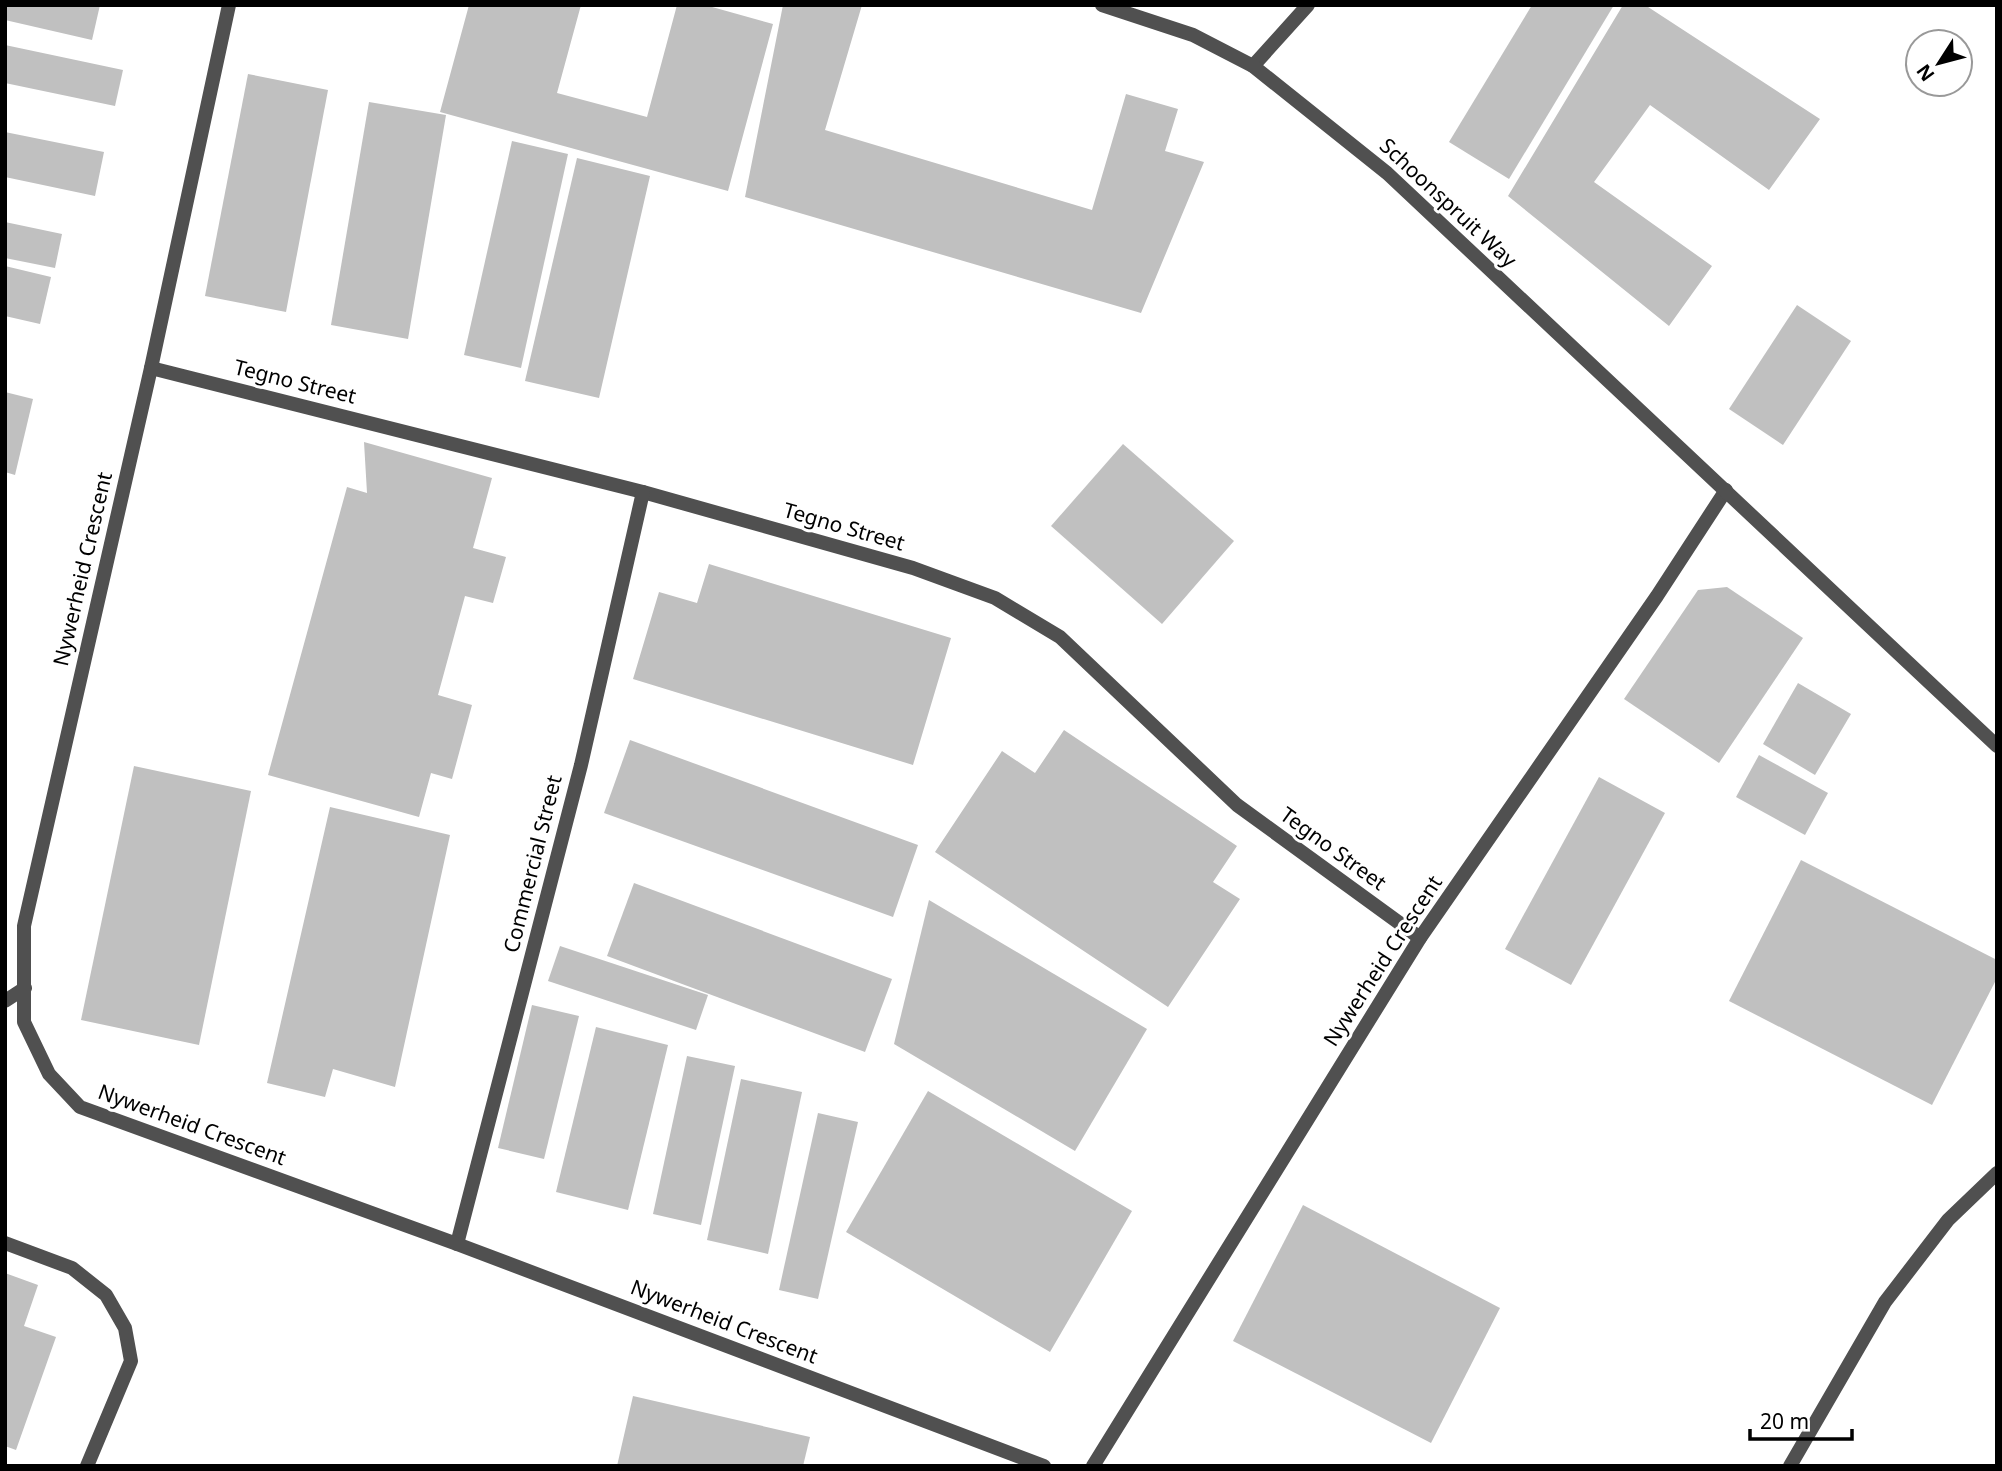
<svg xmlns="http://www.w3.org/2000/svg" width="2002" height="1471" viewBox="0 0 2002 1471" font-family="'Noto Sans',sans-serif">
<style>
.building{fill:#c0c0c0}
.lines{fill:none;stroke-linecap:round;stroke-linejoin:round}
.lane{stroke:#505050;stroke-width:14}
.street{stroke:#505050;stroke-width:14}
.labels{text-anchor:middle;stroke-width:6;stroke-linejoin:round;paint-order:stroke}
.street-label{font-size:21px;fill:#000;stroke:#fff}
</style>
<rect width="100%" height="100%" fill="#fff"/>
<g class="building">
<polygon points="5,5 100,5 92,40 5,20"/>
<polygon points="469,5 581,5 557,93 647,117 677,5 705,5 773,24 728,191 440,112"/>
<polygon points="783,5 862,5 825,130 1092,210 1126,94 1178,109 1165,151 1204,162 1141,313 745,197"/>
<polygon points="1532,5 1614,5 1509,179 1449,142"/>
<polygon points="1623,5 1645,5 1820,119 1769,190 1650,105 1594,182 1712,266 1669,326 1508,196"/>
<polygon points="5,45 123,70 115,106 5,83"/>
<polygon points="248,74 328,90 286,312 205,296"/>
<polygon points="369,102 446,115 408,339 331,325"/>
<polygon points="5,132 104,152 95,196 5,177"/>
<polygon points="512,141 568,154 521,368 464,355"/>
<polygon points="577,158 650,176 599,398 525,381"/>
<polygon points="5,222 62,234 55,268 5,258"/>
<polygon points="5,266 51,277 40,324 5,316"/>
<polygon points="1797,305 1851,341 1783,445 1729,409"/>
<polygon points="5,392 33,399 15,475 5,472"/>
<polygon points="364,442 492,478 473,548 506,557 493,603 465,596 438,695 472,705 452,779 431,773 419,817 268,775 347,487 367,493"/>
<polygon points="1123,444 1234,541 1162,624 1051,526"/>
<polygon points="709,564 951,638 913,765 633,679 659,592 697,603"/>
<polygon points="1727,587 1803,638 1719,763 1624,699 1698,590"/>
<polygon points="1798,683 1851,714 1815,775 1763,744"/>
<polygon points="1064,730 1237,846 1213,882 1240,899 1168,1007 935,852 1002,751 1035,773"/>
<polygon points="630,740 918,845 893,917 604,813"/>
<polygon points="1759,755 1828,793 1805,835 1736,797"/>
<polygon points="134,766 251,791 199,1045 81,1020"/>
<polygon points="1599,777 1665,813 1571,985 1505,949"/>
<polygon points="330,807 450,835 395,1087 333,1069 325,1097 267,1083"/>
<polygon points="1801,860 1997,960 1997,978 1932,1105 1729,1001"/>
<polygon points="634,883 892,979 865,1052 607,956"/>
<polygon points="929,900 1147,1029 1075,1151 894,1044"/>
<polygon points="560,946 708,995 696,1030 548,981"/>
<polygon points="532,1005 579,1016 544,1159 498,1148"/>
<polygon points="596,1027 668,1045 628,1210 556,1192"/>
<polygon points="687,1056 735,1066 701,1225 653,1214"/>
<polygon points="741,1079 802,1092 768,1254 707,1240"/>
<polygon points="928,1091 1132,1211 1050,1352 846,1232"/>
<polygon points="818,1113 858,1122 818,1299 779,1290"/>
<polygon points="1303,1205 1500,1308 1431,1443 1233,1341"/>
<polygon points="5,1273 38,1285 24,1326 56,1337 16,1450 5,1446"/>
<polygon points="633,1396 810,1437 803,1466 617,1466"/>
</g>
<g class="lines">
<g class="lane">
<polyline points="1253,66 1308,5"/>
<polyline points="151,368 643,492 913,568 995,598 1060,637 1237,805 1420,938"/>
<polyline points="5,1001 25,988"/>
<polyline points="5,1243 72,1268 106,1295 125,1328 131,1361 87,1466"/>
<polyline points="457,1244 581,765 643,492"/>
<polyline points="1093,1466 1420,938 1657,596 1726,490"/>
<polyline points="1790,1466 1885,1302 1948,1220 1997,1173"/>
</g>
<g class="street">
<polyline points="229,5 151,368 24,926 24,1022 49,1074 80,1107 457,1244 1044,1466"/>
<polyline points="1102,5 1193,35 1253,66 1387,173 1997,746"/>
</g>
</g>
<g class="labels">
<g class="street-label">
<text transform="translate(1448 203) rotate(43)" y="7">Schoonspruit Way</text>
<text transform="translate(295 382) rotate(14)" y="7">Tegno Street</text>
<text transform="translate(844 527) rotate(16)" y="7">Tegno Street</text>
<text transform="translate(83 569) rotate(-77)" y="7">Nywerheid Crescent</text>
<text transform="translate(1333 849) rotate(36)" y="7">Tegno Street</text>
<text transform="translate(533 864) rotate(-76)" y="7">Commercial Street</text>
<text transform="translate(1383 961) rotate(-57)" y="7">Nywerheid Crescent</text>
<text transform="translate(192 1125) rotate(20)" y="7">Nywerheid Crescent</text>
<text transform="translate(724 1322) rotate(21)" y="7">Nywerheid Crescent</text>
</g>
</g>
<rect width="2002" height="1471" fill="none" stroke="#000000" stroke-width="14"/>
<g transform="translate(1939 63) rotate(234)"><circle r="33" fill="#ffffff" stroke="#999999" stroke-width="2"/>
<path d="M0-5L12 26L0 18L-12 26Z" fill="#000000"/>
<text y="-10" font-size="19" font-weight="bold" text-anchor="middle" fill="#000000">N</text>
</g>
<path d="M1750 1429v10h102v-10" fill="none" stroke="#000000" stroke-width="3.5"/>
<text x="1760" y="1429" font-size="21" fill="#000000" stroke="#ffffff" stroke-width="5" paint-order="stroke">20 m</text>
</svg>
